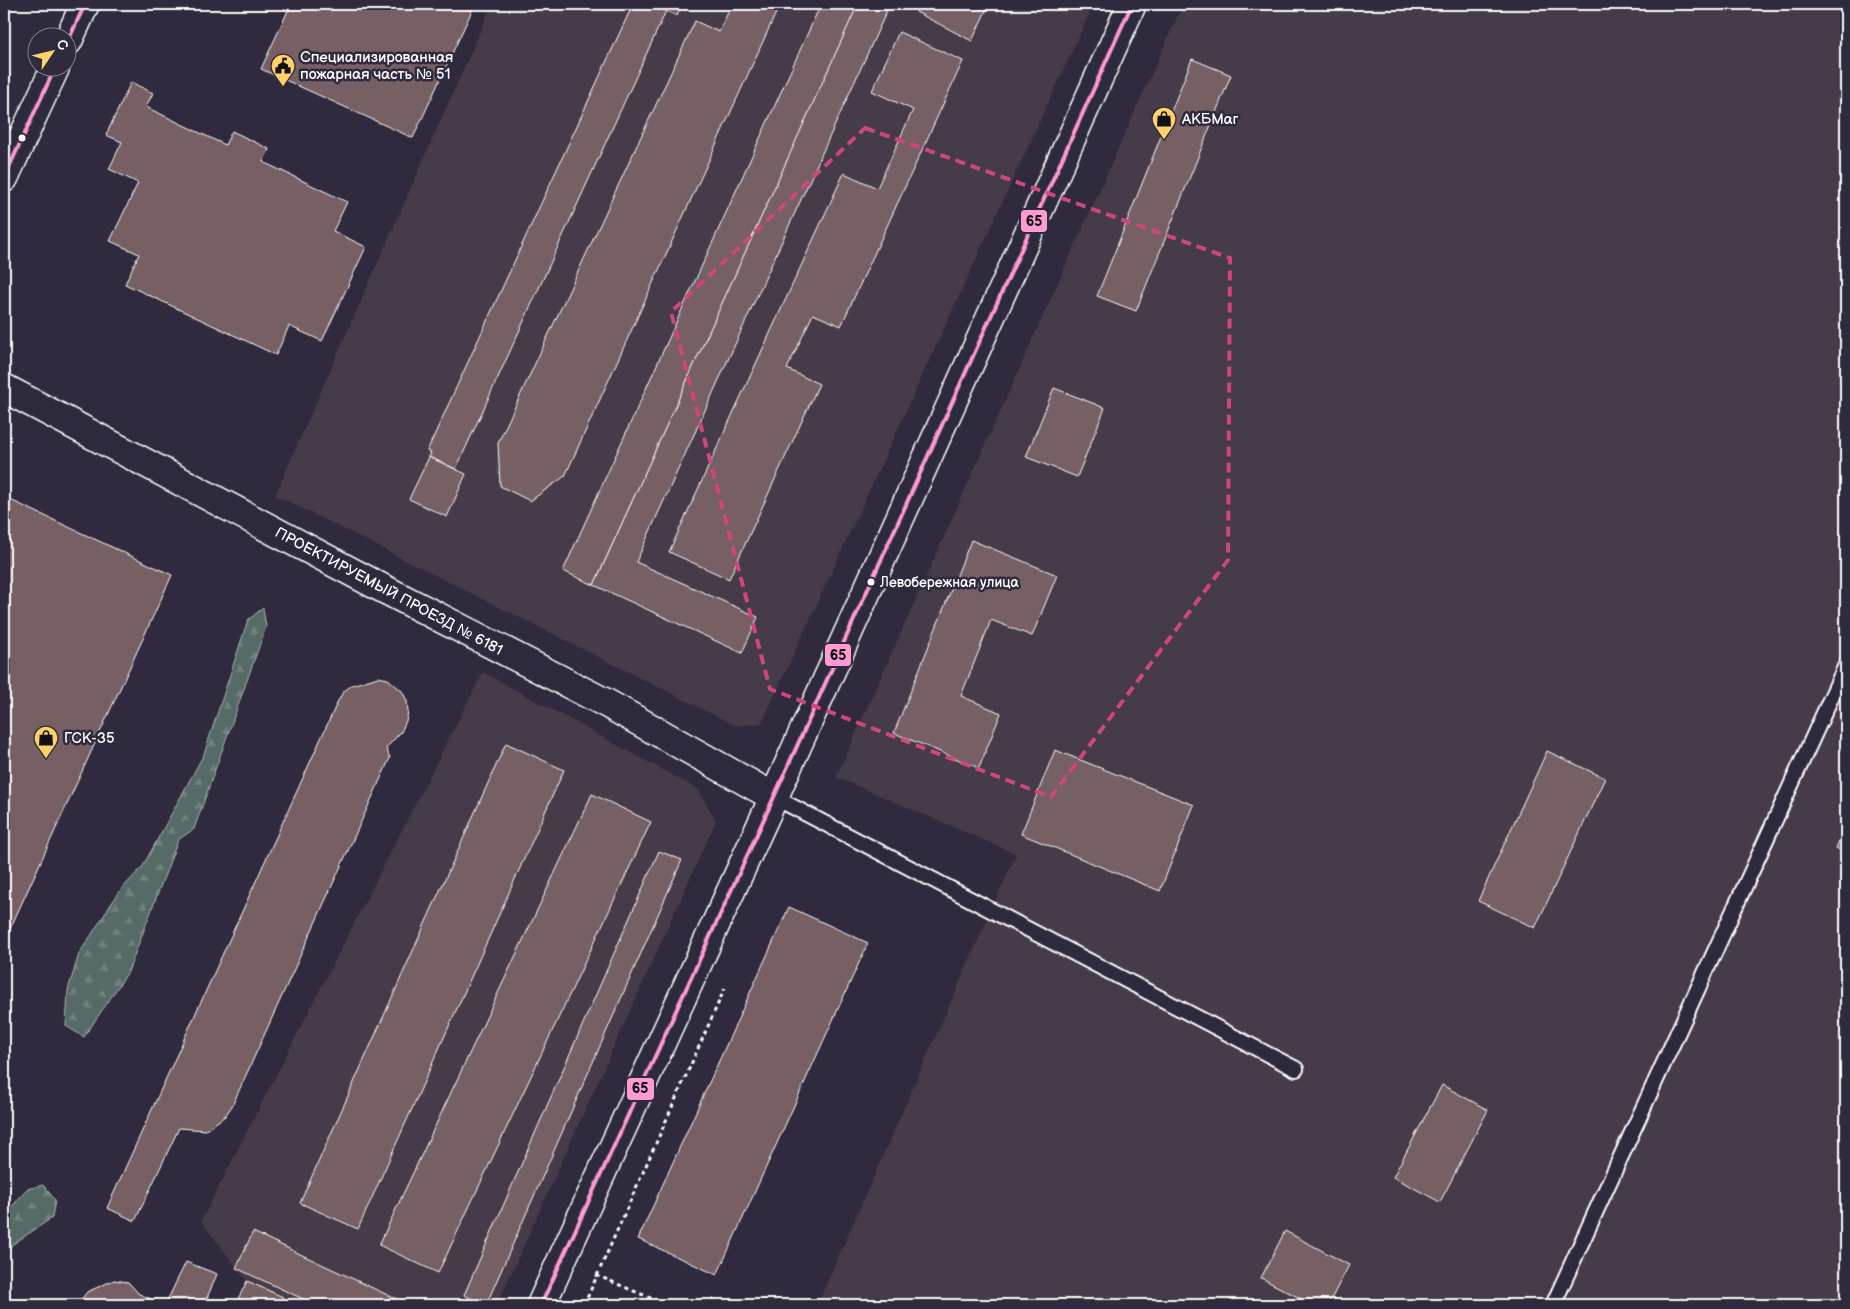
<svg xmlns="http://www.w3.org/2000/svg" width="1850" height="1309" viewBox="0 0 1850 1309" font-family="'Balsamiq Sans',sans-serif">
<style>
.built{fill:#443a48}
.forest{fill:url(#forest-firs);stroke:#abb5b2}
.building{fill:#766163;stroke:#fff}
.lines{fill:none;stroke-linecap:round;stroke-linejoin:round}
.service-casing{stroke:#fff;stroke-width:18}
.minor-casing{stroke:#fff;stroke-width:31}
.tertiary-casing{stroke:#fff;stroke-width:31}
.path{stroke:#fff;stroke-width:3;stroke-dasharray:4 4;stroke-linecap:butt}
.service{stroke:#2f2a3d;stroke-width:14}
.minor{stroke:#2f2a3d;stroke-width:28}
.tertiary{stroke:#2f2a3d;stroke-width:28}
.bus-1-casing{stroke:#2f2a3d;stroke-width:8}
.bus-1{stroke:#ff9ad2;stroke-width:4}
.marked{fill:none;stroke:#ce467c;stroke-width:4;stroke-dasharray:10 6;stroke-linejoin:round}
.bus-dot{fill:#fff;stroke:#2f2a3d;stroke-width:2}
.labels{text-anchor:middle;stroke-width:5;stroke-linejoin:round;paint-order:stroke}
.bus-label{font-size:14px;fill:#fff;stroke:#2f2a3d;text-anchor:start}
.poi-label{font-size:15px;fill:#fff;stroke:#2f2a3d;text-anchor:start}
.street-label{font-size:15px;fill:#fff;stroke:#2f2a3d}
.line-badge{stroke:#2f2a3d;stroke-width:2}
.pale-badge-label{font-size:14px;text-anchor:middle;font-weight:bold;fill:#111}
</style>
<defs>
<pattern id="forest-firs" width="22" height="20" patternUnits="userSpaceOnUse" patternTransform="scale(1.25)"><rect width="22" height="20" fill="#576b66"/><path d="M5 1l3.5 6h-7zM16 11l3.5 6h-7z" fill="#70817d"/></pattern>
</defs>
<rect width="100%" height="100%" fill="#2f2a3d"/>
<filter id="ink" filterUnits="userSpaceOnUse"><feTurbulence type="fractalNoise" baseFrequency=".02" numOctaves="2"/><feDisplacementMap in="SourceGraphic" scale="10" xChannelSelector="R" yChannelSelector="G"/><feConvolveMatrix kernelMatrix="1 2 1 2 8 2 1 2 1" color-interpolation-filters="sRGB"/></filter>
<g filter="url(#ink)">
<g class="built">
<polygon points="492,4 1094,4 762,723 736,726 275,495"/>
<polygon points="1183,4 1846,4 1846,1305 817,1305 1016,854 836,777"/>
<polygon points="483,672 698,789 716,821 497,1305 235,1305 247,1281 201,1221"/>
</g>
<g class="forest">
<polygon points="263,608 266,627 194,829 178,840 128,972 84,1037 66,1026 68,990 79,954 119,892 143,866 204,754 248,620"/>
<polygon points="43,1185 55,1200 52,1218 4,1250 4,1216 27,1189"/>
</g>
<g class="building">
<polygon points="291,4 475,4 413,138 261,69"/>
<polygon points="633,4 650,4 666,11 456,469 429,457 431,453 427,451"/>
<polygon points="650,4 682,4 677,16"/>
<polygon points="732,4 780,4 565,476 530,501 500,486 498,443 695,21 719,32"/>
<polygon points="821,4 850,4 857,7 594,585 563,571"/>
<polygon points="858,4 890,4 636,562 758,617 742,653 594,585"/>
<polygon points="919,4 989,4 972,41 916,12"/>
<polygon points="899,32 963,61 841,326 813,314 787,369 819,384 729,579 669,552 844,173 877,188 913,110 872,91"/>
<polygon points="1192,59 1231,75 1136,311 1097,296"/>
<polygon points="131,82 153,93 146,107 225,145 232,131 269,149 263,162 347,202 333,231 366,247 322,341 289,326 276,355 125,284 139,254 110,241 138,183 109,169 122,142 106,135"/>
<polygon points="1054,388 1105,408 1077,477 1026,457"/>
<polygon points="429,457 466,474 447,517 409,499"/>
<polygon points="4,497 172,575 4,942"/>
<polygon points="971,540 1057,575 1032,636 991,620 961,696 1001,713 979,768 894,733"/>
<polygon points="378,677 388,679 402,691 407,701 408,712 406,721 401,732 386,748 390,758 232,1106 225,1116 206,1130 179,1128 135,1221 107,1208 338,701 343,692 352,685"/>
<polygon points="506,743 564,770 358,1229 300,1203"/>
<polygon points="1055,750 1194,805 1160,891 1021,834"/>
<polygon points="1547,751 1605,778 1535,928 1478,901"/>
<polygon points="592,794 651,822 438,1273 379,1245"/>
<polygon points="1846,825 1846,853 1836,848"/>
<polygon points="659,851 682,860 486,1305 464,1295"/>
<polygon points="789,907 868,943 717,1275 638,1239"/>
<polygon points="1442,1085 1488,1110 1440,1202 1393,1177"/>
<polygon points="1285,1231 1349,1265 1328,1305 1313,1305 1261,1278"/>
<polygon points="253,1232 409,1305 316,1305 236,1268"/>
<polygon points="186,1262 217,1274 204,1305 77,1305 87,1292 114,1280 128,1282 139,1294 165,1305"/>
<polygon points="247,1281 283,1297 279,1305 235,1305"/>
</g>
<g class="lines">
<defs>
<g id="service">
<polyline points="774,797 1296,1069"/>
<polyline points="1553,1305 1846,665"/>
</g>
<g id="minor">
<polyline points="4,388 380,587 606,703 774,797"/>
<polyline points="541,1305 774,797 1132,4"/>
</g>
<g id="tertiary">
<polyline points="68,41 85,4"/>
<polyline points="4,178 55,68"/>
</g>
</defs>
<use href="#service" class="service-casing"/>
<use href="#minor" class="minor-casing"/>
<use href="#tertiary" class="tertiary-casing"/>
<g class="path">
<polyline points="596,1275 667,1305"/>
<polyline points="584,1305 725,988"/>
</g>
<use href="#service" class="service"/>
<use href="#minor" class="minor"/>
<use href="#tertiary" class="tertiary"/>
<defs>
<g id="bus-1">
<polyline points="68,41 85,4"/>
<polyline points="4,178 55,68"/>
<polyline points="541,1305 774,797 1132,4"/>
</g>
</defs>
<use href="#bus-1" class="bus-1-casing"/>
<use href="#bus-1" class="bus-1"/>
</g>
</g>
<path class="marked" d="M865 128 1230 258 1228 560 1051 797 770 689 671 312Z"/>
<defs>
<symbol id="civic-pin" viewBox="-11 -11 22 30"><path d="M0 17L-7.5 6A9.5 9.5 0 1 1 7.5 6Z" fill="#ffd166" stroke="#2f2a3d"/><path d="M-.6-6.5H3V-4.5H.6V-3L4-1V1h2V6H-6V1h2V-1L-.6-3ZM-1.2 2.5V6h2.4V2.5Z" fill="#111"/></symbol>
<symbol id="shop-pin" viewBox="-11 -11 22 30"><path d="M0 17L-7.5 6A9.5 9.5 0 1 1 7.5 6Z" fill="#ffd166" stroke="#2f2a3d"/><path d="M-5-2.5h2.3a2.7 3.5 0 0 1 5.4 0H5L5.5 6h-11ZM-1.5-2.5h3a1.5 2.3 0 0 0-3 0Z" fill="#111"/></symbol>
</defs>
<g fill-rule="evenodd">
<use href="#civic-pin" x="269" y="52" width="28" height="38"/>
<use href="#shop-pin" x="1150" y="105" width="28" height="38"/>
<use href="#shop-pin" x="32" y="724" width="28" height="38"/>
</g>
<g class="bus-dot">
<circle cx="22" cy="138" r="4.5"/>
<circle cx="871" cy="582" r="4.5"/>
</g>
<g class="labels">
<g class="bus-label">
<text x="880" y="587">Левобережная улица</text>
</g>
<g class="poi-label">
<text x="300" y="62">Cпециализированная<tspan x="300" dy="17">пожарная часть № 51</tspan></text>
<text x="1182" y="124">АКБМаг</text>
<text x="64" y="743">ГСК-35</text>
</g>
<g class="street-label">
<text transform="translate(389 591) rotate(28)" y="5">ПРОЕКТИРУЕМЫЙ ПРОЕЗД № 6181</text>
</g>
</g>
<g class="line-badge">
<rect x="1020" y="209" width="28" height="24" rx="5" fill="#ff9ad2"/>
<rect x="824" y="643" width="28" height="24" rx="5" fill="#ff9ad2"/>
<rect x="626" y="1077" width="29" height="24" rx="5" fill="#ff9ad2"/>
</g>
<g class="pale-badge-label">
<text x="1034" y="226">65</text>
<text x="838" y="660">65</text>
<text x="640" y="1093">65</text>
</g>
<rect width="1850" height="1309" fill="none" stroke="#2f2a3d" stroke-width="20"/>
<rect x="10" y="10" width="1830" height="1289" fill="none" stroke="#fff" stroke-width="2" filter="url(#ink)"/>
<g transform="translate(52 52) rotate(55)"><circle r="24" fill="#2f2a3d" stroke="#827f8b"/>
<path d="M0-4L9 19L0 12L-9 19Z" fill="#ffd166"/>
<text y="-8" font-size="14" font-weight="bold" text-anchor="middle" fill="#ffffff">С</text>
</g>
</svg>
